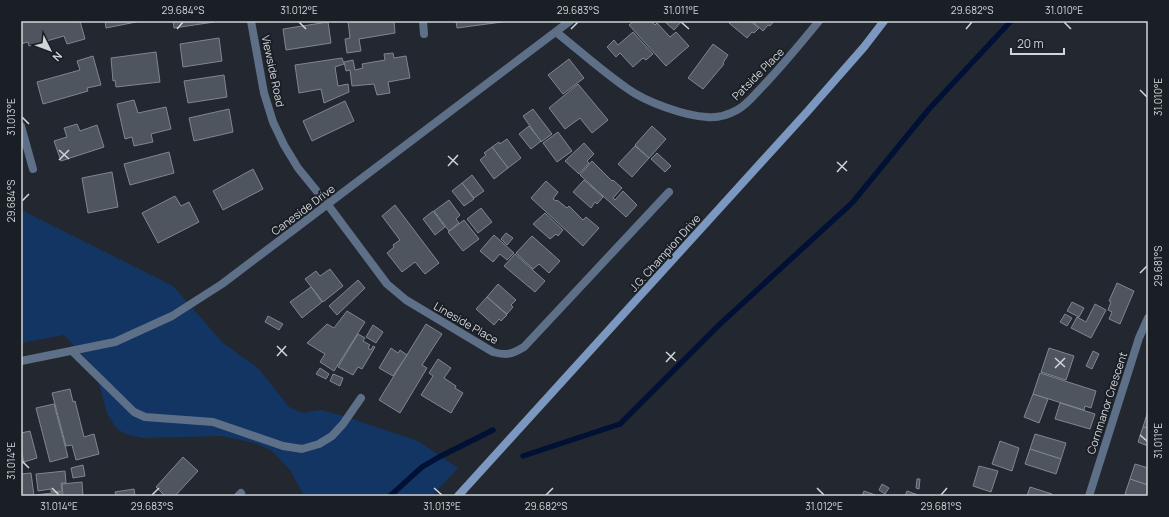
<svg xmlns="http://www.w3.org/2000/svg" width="1169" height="517" viewBox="0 0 1169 517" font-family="Manrope,sans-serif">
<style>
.green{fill:#123563}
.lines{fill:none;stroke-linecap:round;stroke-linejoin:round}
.stream{stroke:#001135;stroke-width:5.5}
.building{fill:#4f555e;stroke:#7f868f}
.street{stroke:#5e7088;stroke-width:8}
.secondary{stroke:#7c98c0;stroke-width:8}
.ticks{fill:none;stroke:#d1d5da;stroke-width:1.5}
.labels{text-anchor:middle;stroke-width:4;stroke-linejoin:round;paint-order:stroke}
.street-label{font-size:11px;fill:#d1d5da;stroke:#1a1f26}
.neatline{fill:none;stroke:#d1d5da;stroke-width:1.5}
.ticks-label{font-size:10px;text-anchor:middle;fill:#d1d5da}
</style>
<rect width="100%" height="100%" fill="#232830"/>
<polygon class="green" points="21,206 23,211 173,286 222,342 259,369 289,407 303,413 321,410 340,415 418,441 458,468 432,496 304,496 290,470 272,451 255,443 222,436 144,438 125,434 116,428 107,413 95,368 64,335 21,343"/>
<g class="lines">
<g class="stream">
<polyline points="523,456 620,424 720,324 852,203 929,109 1011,21"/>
<polyline points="390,496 422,467 439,457 493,430"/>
</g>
</g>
<g class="building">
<polygon points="23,21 80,21 85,39 67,44 64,36 29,46 28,42 21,44 21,23"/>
<polygon points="105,21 141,21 106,28"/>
<polygon points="173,21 214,21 214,22 174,28"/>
<polygon points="348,21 394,21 395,33 359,39 361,51 347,53 345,39 350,38"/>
<polygon points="456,21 502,21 502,22 457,28"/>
<polygon points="634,21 651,21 655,25 657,23 670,37 676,32 689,46 666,66 629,25"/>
<polygon points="664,21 682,21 674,30"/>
<polygon points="731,21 750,21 759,28 754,33 752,32 747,38 729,23"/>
<polygon points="752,21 774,21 770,26 768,25 763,31"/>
<polygon points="328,22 331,43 286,50 283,29"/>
<polygon points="633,32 653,54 646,60 643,58 633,67 620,53 616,57 607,47 614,40 618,45"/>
<polygon points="219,38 222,61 183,67 180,44"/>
<polygon points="713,44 728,55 723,63 724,64 703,89 688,78"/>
<polygon points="156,52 160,82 116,87 115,80 113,81 111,58"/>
<polygon points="393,53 394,58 406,56 410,78 388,82 390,93 377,95 374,84 352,86 350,70 346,71 344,62 353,60 355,70 363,68 362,64 385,60 384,54"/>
<polygon points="93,56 101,85 87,88 88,91 43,104 37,82 80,70 77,61"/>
<polygon points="342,58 344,64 335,67 338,86 348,84 349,92 324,103 321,89 299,93 295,65"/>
<polygon points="569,59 584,78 563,94 548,75"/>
<polygon points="224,75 227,97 188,103 184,81"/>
<polygon points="578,84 608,120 592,133 580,118 565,129 549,108"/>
<polygon points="134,100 138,113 166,107 171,129 151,134 153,142 134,146 132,137 125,139 117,104"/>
<polygon points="345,101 354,121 312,141 303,121"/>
<polygon points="229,109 233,132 194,141 189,118"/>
<polygon points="533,109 552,134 541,142 523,116"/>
<polygon points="77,124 80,131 97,125 104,147 61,161 54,141 67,137 64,128"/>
<polygon points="529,126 541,141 531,149 519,134"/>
<polygon points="652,126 666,139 649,158 635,145"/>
<polygon points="558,132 572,151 557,162 543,143"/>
<polygon points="507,139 521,158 508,168 492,147 499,142 500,144"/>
<polygon points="584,143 594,154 587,161 589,163 579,174 565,161"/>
<polygon points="635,146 649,158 632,177 618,164"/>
<polygon points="492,147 508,168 494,179 480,160 486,155 484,153"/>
<polygon points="169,152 174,173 130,185 124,164"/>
<polygon points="657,153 671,166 665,172 651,159"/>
<polygon points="592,161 612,181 613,180 622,188 613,198 615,200 623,191 637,205 626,217 580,175"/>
<polygon points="253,169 263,189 223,210 213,191"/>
<polygon points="112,172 118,207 88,213 82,178"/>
<polygon points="472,175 484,191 474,198 462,183"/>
<polygon points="584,180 603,197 597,204 595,202 591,208 573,192"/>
<polygon points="546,181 558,192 553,199 556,201 557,200 567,208 569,206 583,220 586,217 599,228 583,246 531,198"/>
<polygon points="462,183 474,199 464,206 452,191"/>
<polygon points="175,196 181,206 189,202 199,222 158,243 142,213"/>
<polygon points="449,200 460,215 456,219 459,223 449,231 434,211"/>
<polygon points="395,205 439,263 425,274 415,262 402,272 387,253 394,247 393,245 400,240 382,216"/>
<polygon points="481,208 492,222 478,233 467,219"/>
<polygon points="433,211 445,227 435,235 423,219"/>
<polygon points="545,213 563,230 558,236 556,234 550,239 533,224"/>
<polygon points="464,220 479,239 463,251 448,232"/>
<polygon points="506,233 513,238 507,245 501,239"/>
<polygon points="494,235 514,253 507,260 500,254 493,262 480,251"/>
<polygon points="532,236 560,261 549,273 539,264 533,269 516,253"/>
<polygon points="515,254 545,281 535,292 504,266"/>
<polygon points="330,269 343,286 323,302 305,279 316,271 320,276"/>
<polygon points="358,280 365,288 337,315 329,306"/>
<polygon points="1117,283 1134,291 1120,324 1109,319 1112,312 1108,310 1111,302 1109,301"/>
<polygon points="498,284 516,300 511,305 513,307 507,314 487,297"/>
<polygon points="311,287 322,302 302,318 290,302"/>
<polygon points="487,297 507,315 501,321 499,319 494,325 476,309"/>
<polygon points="1072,302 1084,308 1079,317 1067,311"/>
<polygon points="1095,304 1106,310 1091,338 1071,328 1077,317 1086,322"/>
<polygon points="347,311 365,322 334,371 320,362 325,354 307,343 327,324 334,328"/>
<polygon points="1065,314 1072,318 1067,326 1060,322"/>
<polygon points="268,316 283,324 279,330 265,322"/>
<polygon points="426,324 442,334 422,365 427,368 400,413 379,400"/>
<polygon points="373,325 383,332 376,343 366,337"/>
<polygon points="358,334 365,338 363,341 370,345 368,348 371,350 373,346 375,347 362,369 358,367 353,375 338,367"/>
<polygon points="391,348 398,353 400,350 407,355 393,376 379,368"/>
<polygon points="1049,348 1074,356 1066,380 1041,372"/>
<polygon points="1093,351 1099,354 1092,369 1086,366"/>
<polygon points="438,359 451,368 444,378 456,386 455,388 463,393 451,413 421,395 433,376 429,373"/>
<polygon points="320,368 329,374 326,379 316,374"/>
<polygon points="1040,373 1096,391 1091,408 1085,406 1084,410 1033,394"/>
<polygon points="333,374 343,378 340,386 330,381"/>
<polygon points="70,389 73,402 75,401 84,437 94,434 99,454 76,460 72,445 66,446 52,393"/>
<polygon points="1033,394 1048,399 1039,423 1024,417"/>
<polygon points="1060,403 1095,414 1090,429 1055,419"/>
<polygon points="54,404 68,457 50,462 36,408"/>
<polygon points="1148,411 1148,428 1143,427"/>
<polygon points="1143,427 1148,428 1148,446 1138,442"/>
<polygon points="30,431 37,458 24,462 21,450 21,433"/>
<polygon points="1035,434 1066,443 1061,459 1030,449"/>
<polygon points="1000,441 1019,448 1012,471 992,464"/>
<polygon points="1030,449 1061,459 1056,474 1025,464"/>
<polygon points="183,457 198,471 175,496 165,496 156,487"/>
<polygon points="1135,464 1148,468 1148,485 1130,479"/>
<polygon points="83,465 85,476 73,478 71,468"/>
<polygon points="979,466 998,471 991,492 973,486"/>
<polygon points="65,471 66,483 61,483 62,491 51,492 51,489 38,491 36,474"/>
<polygon points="31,473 34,496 21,496 21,474"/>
<polygon points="917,479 920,479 919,489 916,488"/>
<polygon points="1130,479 1148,485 1148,496 1131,496 1125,494"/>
<polygon points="82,482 83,496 63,496 62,484"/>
<polygon points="882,484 889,488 885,494 879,490"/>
<polygon points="1030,487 1052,494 1051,496 1027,496"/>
<polygon points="134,489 135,496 116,496 115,492"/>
<polygon points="864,491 878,496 862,496"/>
<polygon points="907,491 921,496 905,496"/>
<polygon points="61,492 62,496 36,496 35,495"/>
</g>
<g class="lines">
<g class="street">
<path d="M251 21 264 93 273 122 284 145 298 168 328 205 387 284 406 300 493 352C507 356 512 354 524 347L669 192"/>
<polyline points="423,21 424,34"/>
<path d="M556 32C580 51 603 72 628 89 646 102 685 116 707 117 717 118 728 115 737 110 747 105 755 94 763 86 783 65 801 43 819 21"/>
<polyline points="21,126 33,169"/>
<polyline points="72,351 134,412 145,417 213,422 283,446 302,449 319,444 332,436 343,424 361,398"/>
<polyline points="21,361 115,342 172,316 222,284 570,21"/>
<polyline points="238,496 241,493"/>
<polyline points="1089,496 1139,338 1148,318"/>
</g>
<polyline class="secondary" points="458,496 807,112 864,47 884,21"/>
</g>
<path class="ticks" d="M299 22 306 29M681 22 689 29M1064 22 1071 29M177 29 183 22M571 29 578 22M966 29 972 22M1140 90 1147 97M22 117 29 124M59 150 69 159M448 156 458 165M59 160 69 150M837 162 847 171M448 166 458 155M837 172 847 161M22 201 29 194M1140 273 1147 266M277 346 287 356M666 352 676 361M277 356 286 346M1055 358 1065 367M666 362 675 352M1055 368 1065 358M1140 435 1147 441M22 461 29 468M52 488 59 495M434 488 442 495M817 488 824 495M152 495 159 488M546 495 553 488M941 495 947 488"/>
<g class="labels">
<g class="street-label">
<text transform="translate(273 71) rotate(78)" y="4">Viewside Road</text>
<text transform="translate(758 74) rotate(-45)" y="4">Patside Place</text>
<text transform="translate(303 210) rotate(-37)" y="4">Caneside Drive</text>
<text transform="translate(665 253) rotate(-48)" y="4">J.G. Champion Drive</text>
<text transform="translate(466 323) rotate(30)" y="4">Lineside Place</text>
<text transform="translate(1107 403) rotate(-72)" y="4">Cornmanor Crescent</text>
</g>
</g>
<rect width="1169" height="517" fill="none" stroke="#1a1f26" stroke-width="44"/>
<g transform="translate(50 50) rotate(132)" stroke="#1a1f26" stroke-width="3" paint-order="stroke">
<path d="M0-3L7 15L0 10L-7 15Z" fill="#d1d5da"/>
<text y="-6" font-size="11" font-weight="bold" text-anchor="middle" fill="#d1d5da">N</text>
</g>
<path d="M1011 48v6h53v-6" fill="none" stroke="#d1d5da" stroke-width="2"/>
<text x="1017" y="48" font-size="12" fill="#d1d5da" stroke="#1a1f26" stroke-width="3" paint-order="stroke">20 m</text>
<rect x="22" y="22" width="1125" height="473" class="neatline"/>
<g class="ticks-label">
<text x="183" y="14">29.684°S</text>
<text x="299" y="14">31.012°E</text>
<text x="578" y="14">29.683°S</text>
<text x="681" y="14">31.011°E</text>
<text x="972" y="14">29.682°S</text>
<text x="1064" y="14">31.010°E</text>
<text transform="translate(1158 97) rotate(-90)" y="4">31.010°E</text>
<text transform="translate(11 117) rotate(-90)" y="4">31.013°E</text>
<text transform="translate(11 201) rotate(-90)" y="4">29.684°S</text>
<text transform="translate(1158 266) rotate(-90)" y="4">29.681°S</text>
<text transform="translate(1158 441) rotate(-90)" y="4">31.011°E</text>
<text transform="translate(11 461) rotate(-90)" y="4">31.014°E</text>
<text x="59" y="510">31.014°E</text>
<text x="152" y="510">29.683°S</text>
<text x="442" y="510">31.013°E</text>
<text x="546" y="510">29.682°S</text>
<text x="824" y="510">31.012°E</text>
<text x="941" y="510">29.681°S</text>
</g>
</svg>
